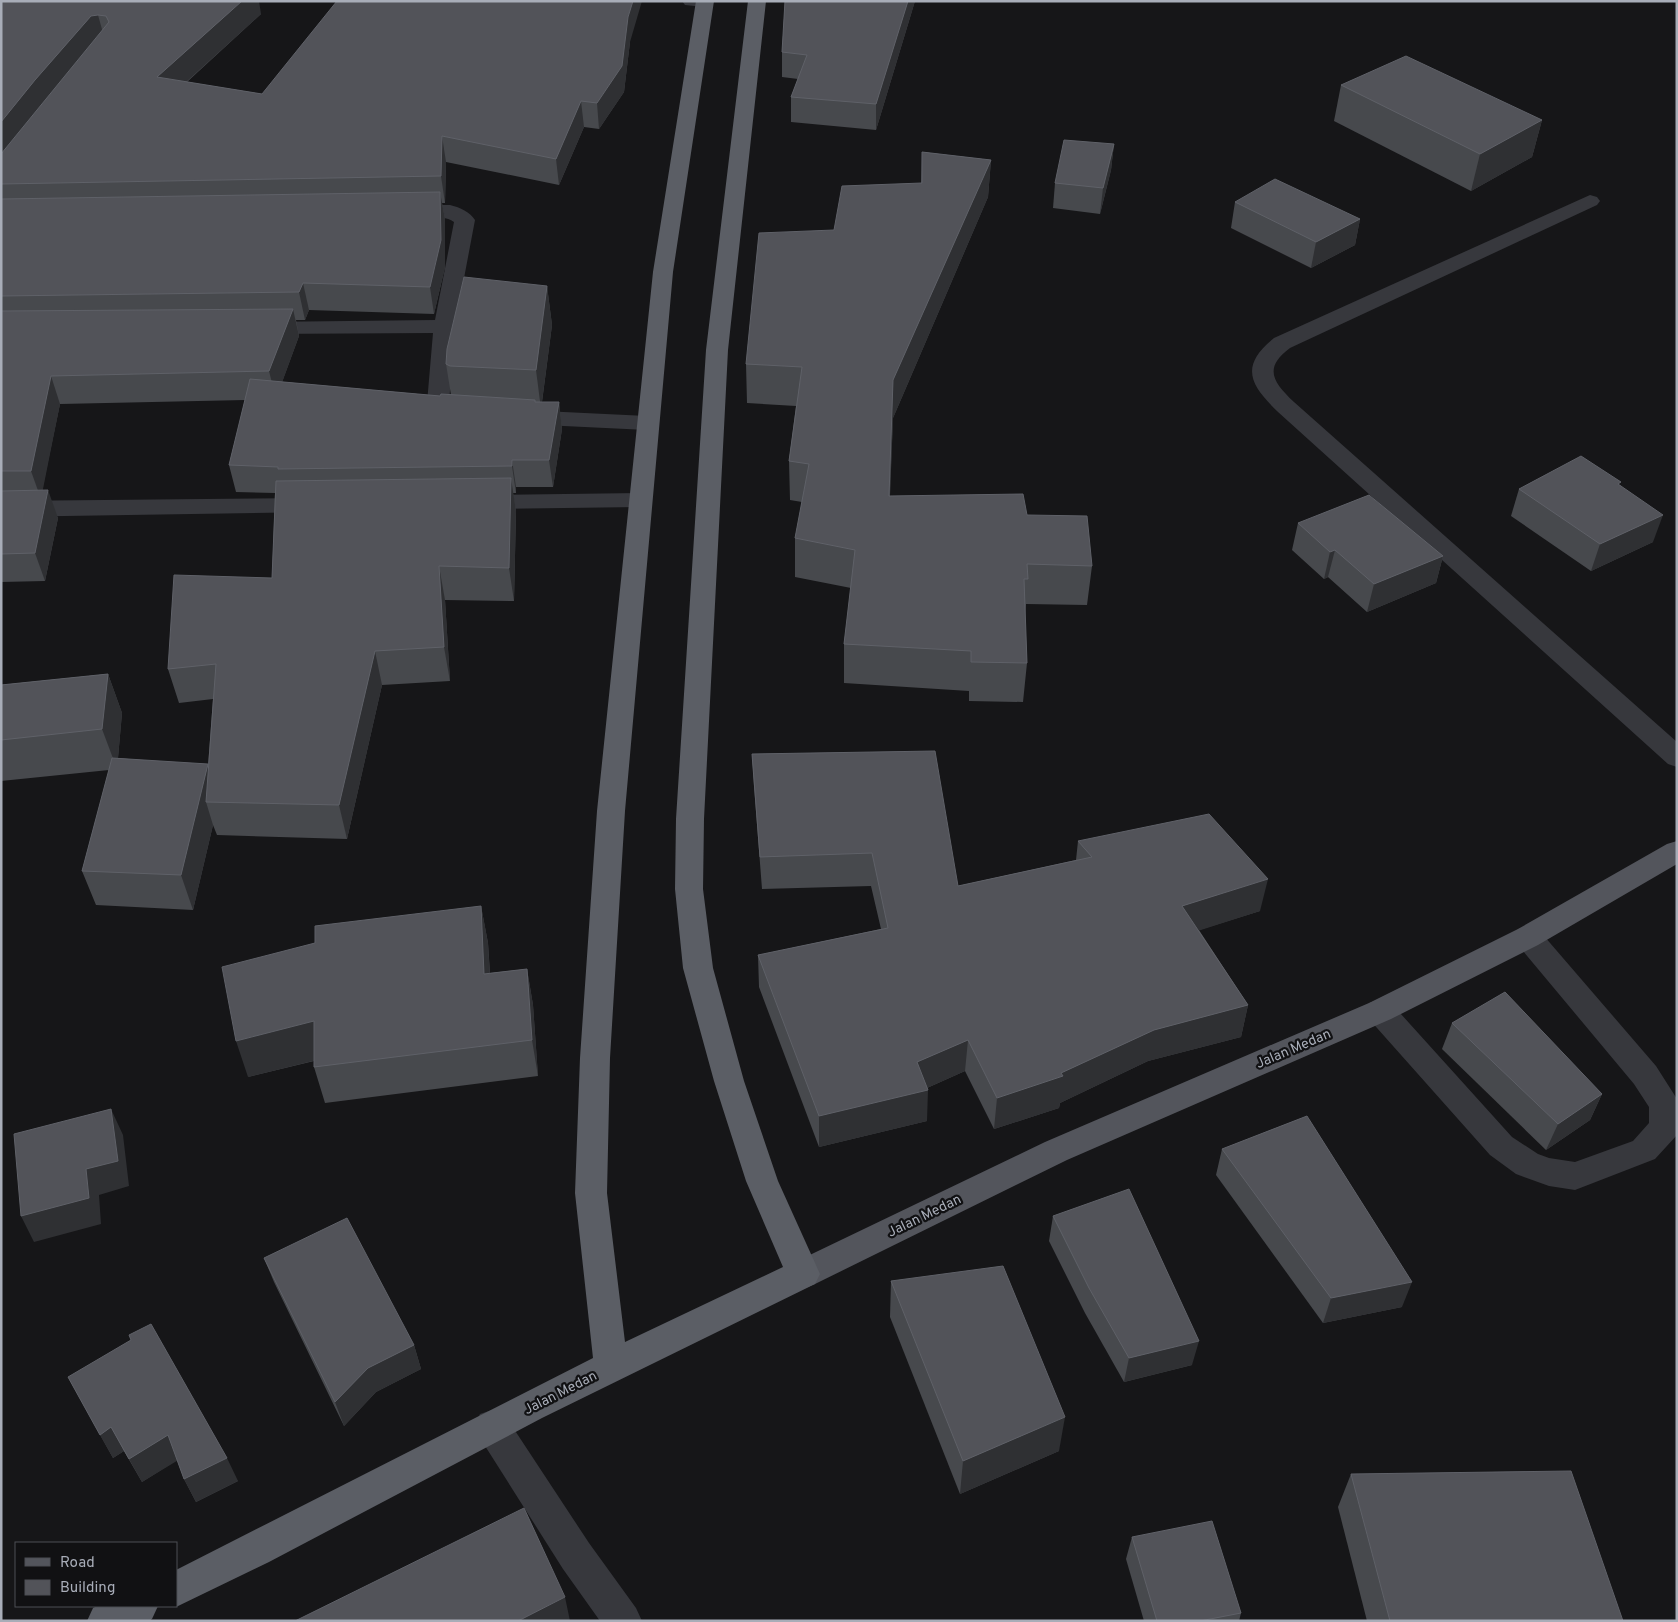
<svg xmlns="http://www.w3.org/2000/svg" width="1678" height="1622" viewBox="0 0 1678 1622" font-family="Overpass,sans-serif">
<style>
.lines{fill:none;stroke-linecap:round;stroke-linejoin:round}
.service{fill:#37383d;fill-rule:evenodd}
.minor{fill:#37383d;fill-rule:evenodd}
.primary{fill:#53555c;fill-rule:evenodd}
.trunk{fill:#5b5e65;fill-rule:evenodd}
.wall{fill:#47494d}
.shaded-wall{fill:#2f3033}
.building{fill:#525359;stroke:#5f6168}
.labels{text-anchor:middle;stroke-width:4.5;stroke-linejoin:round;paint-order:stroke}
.street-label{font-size:14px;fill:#a8adb8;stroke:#111113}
</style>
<rect width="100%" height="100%" fill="#161618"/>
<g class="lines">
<polygon class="service" points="1528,926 1538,929 1656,1066 1677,1099 1677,1135 1655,1159 1575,1190 1549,1186 1516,1174 1490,1155 1369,1019 1365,1011 1369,1003 1380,999 1391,1003 1512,1137 1538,1154 1549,1158 1575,1162 1633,1141 1649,1123 1649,1107 1634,1084 1518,945 1513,937 1518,929"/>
<g class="minor">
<polygon points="682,1 712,1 713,2 710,6 704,7 685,5"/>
<path d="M1590 195 1597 197 1600 201 1597 205 1290 348C1263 368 1273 382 1294 402L1677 742V767L1668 764 1278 412C1250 385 1239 366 1274 338Z"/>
<path d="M405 205H450C459 207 470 212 475 220L455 326 449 403 455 407 473 409 476 414 473 419C454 423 438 419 427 403L433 333 261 334 253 333 250 328 253 323 261 322 435 320 454 222C438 212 417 220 398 215L395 211 398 207Z"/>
<polygon points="522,410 647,416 655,418 658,423 655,428 647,430 522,424 514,422 511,417 514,412"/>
<polygon points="640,493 648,495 652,500 648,505 640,507 478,509 470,507 466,502 470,497 478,495"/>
<polygon points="312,498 320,500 324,505 320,510 312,512 1,517 1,501"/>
<polygon points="492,1410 504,1414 589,1543 636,1608 642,1621 600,1621 563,1569 480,1438 474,1426 480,1414"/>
</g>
<polygon class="primary" points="1677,841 1677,864 1538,945 1391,1019 1067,1160 815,1284 803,1289 791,1284 786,1274 791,1264 1045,1142 1369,1003 1518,929 1667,844"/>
<g class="trunk">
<polygon points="696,1 714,1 673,272 625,811 610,1058 607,1193 625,1342 783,1267 746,1181 714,1081 683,968 675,889 676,819 706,350 748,1 766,1 728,350 704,819 703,889 713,968 744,1081 778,1181 820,1274 815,1284 542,1418 269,1562 176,1607 172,1606 176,1606 176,1570 593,1358 575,1193 580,1058 597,811 653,272"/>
<polygon points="97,1606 158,1606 152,1619 149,1621 87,1621 93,1608"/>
</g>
</g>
<g class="wall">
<polygon points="1,1 261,14 187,82 262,94 630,42 624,92 599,129 584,127 559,185 446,162 445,203 442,203 445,219 445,267 434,314 309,310 305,320 296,320 299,336 282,382 440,396 451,395 446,364 547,286 552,325 542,402 559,402 562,429 553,487 516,487 516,493 513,493 516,511 514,601 445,600 450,681 382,685 347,839 217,835 213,825 193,910 96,905 82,871 109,770 1,781 1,685 108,674 122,713 118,758 208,766 213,699 179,703 168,669 272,578 275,493 236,492 229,465 245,400 60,404 42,490 58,518 45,581 1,582"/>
<polygon points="785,1 915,1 876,130 791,122 791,97 798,79 782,77 782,52"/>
<polygon points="1341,85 1542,120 1532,157 1471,191 1334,121"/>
<polygon points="1114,144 1111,170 1100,214 1053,208 1055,183"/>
<polygon points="922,152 991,160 988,197 893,418 890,496 1027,515 1092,566 1087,605 1026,604 1025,616 1027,663 1023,702 969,701 969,691 844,683 844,644 851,588 795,577 795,538 802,502 790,500 789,461 796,406 747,403 746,364 834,230 921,183"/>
<polygon points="1235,202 1360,219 1355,245 1311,268 1231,228"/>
<polygon points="1620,485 1653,542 1591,571 1511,516 1519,489"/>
<polygon points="1298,523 1443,556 1436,583 1367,612 1328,577 1324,579 1292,550"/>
<polygon points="752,754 958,886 1076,860 1078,841 1260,911 1199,930 1248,1005 1241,1037 1148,1061 1060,1103 1059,1108 994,1129 965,1071 927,1088 927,1121 819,1147 759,987 758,955 881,929 871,886 762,889 754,786"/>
<polygon points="481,906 488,943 490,973 527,969 533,1005 538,1076 325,1103 314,1067 314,1061 248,1077"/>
<polygon points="1452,1023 1602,1094 1590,1120 1546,1150 1442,1049"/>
<polygon points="1222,1149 1402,1307 1323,1323 1216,1175"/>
<polygon points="1053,1216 1192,1365 1124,1382 1085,1313 1049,1241"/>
<polygon points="264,1258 414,1345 421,1369 376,1392 344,1426 274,1282"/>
<polygon points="891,1281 1059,1451 960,1494 890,1317"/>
<polygon points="68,1377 238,1481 196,1502 184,1479 177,1460 142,1482 124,1451 113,1458"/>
<polygon points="1351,1474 1623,1621 1367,1621 1338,1507"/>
<polygon points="1132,1537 1241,1613 1239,1621 1144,1621 1126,1559"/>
</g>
<g class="shaded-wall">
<polygon points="242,1 259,1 261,14 163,103 157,77"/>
<polygon points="633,1 642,1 630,42 624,92 599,129 597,103 628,17"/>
<polygon points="908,1 915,1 876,130 876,104"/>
<polygon points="98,15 105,40 1,160 1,122 35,80 91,16"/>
<polygon points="581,101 584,127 559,185 556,159"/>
<polygon points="1542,120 1532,157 1471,191 1480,154"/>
<polygon points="442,136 446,162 445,203 441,176"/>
<polygon points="1114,144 1111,170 1100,214 1103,188"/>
<polygon points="991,160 988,197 893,418 888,535 893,380"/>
<polygon points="440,192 445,219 445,267 434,314 430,287"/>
<polygon points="1360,219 1355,245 1311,268 1316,242"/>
<polygon points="303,283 309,310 305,320 299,292"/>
<polygon points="547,286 552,325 541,409 536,370"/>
<polygon points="293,309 299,336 276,399 269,371"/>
<polygon points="51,376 60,404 41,499 31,471"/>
<polygon points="559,402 562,429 553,487 549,460"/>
<polygon points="512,460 516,487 516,493 512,466"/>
<polygon points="511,478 516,511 514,601 509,568"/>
<polygon points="48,490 58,518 45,581 35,553"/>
<polygon points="1663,515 1653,542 1591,571 1600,544"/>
<polygon points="1335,550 1328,577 1324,579 1330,552"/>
<polygon points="1443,556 1436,583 1367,612 1374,584"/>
<polygon points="439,566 445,600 450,681 444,647"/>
<polygon points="375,651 382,685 347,839 339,805"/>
<polygon points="108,674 122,713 117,769 102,729"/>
<polygon points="208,764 219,799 206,802 213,825 193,910 181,875"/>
<polygon points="1268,879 1260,911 1176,938 1182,906"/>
<polygon points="481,906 488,943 492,1010 484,974"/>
<polygon points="527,969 533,1005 538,1076 532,1040"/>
<polygon points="1248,1005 1241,1037 1148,1061 1060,1103 1059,1108 994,1129 997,1098 1061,1073 1154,1030"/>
<polygon points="314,1021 325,1058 248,1077 236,1041"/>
<polygon points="968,1040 965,1071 918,1092 928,1090 927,1121 819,1147 819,1116 917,1062"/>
<polygon points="1602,1094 1590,1120 1546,1150 1558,1124"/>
<polygon points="111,1109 123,1135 129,1186 99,1195 101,1224 34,1242 21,1216 86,1169"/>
<polygon points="1412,1282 1402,1307 1323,1323 1331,1298"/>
<polygon points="1199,1341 1192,1365 1124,1382 1129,1358"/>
<polygon points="414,1345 421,1369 376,1392 344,1426 335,1402 368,1368"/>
<polygon points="1065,1417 1059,1451 960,1494 963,1461"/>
<polygon points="111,1427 124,1451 113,1458 100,1435"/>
<polygon points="168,1435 180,1459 142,1482 129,1459"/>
<polygon points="227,1458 238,1481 196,1502 184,1479"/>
<polygon points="565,1597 570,1621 518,1621"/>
</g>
<g class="building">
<polygon points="1,1 242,1 157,77 262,94 337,1 633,1 628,17 622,66 597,103 581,101 556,159 442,136 441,176 1,184 1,154 109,22 106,16 98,15 91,16 35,80 1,122"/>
<polygon points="785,1 908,1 876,104 791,97 807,55 782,52"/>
<polygon points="1406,56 1542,120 1480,154 1341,85"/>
<polygon points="1064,140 1114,144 1103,188 1055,183"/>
<polygon points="922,152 991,160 893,380 889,496 1023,494 1027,515 1087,516 1092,566 1027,564 1028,579 1024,579 1027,663 971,662 971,651 844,644 855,550 795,538 809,464 789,461 802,367 746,364 759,233 834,230 842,186 922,183"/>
<polygon points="1275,179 1360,219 1316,242 1235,202"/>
<polygon points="440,192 441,240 430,287 303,283 299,292 1,296 1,199"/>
<polygon points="464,277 547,286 536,370 450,366 446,364 447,349"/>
<polygon points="293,309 269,371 51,376 31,471 1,471 1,311"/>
<polygon points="250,379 440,396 441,394 535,400 535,402 559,402 549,460 512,460 512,466 278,469 278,467 229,465"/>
<polygon points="1581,456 1621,482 1618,484 1663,515 1600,544 1519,489"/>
<polygon points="511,478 509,568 439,566 444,647 375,651 339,805 206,802 216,664 168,669 174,575 272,578 276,481"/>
<polygon points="48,490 35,553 1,554 1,491"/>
<polygon points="1369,495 1443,556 1374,584 1335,550 1330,552 1298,523"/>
<polygon points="108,674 102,729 1,740 1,685"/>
<polygon points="935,751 958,886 1092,857 1078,841 1209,814 1268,879 1182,906 1248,1005 1154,1030 1061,1073 1063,1076 997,1098 968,1040 917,1062 928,1090 819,1116 758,955 888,928 872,853 760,857 752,754"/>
<polygon points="112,758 208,764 181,875 82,871"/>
<polygon points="481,906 484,974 527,969 532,1040 314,1067 314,1021 236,1041 222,967 315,943 315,926"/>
<polygon points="1505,992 1602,1094 1558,1124 1452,1023"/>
<polygon points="111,1109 118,1161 86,1169 89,1198 21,1216 14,1134"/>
<polygon points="1307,1116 1412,1282 1331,1298 1222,1149"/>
<polygon points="1129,1189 1199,1341 1129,1358 1089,1288 1053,1216"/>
<polygon points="347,1218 414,1345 368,1368 335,1402 264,1258"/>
<polygon points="1003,1266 1065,1417 963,1461 891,1281"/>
<polygon points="151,1324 227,1458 184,1479 168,1435 129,1459 111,1427 100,1435 68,1377 131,1340 129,1335"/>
<polygon points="1571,1471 1623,1621 1390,1621 1351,1474"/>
<polygon points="524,1508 565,1597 518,1621 295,1621"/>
<polygon points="1212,1521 1241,1613 1200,1621 1157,1621 1132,1537"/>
</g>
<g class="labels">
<g class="street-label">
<text transform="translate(1293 1048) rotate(-23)" y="5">Jalan Medan</text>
<text transform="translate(924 1215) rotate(-26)" y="5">Jalan Medan</text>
<text transform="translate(560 1392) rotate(-27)" y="5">Jalan Medan</text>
</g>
</g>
<rect width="1678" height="1622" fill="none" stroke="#a8adb8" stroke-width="5"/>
<rect x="15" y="1542" width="162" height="65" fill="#111113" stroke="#4d4f55"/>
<rect x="25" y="1558" width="25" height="8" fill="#53555c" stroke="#4d4f55"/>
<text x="60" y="1567" font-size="15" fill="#a8adb8">Road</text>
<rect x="25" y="1580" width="25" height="15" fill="#525359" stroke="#4d4f55"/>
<text x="60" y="1592" font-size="15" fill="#a8adb8">Building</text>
</svg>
